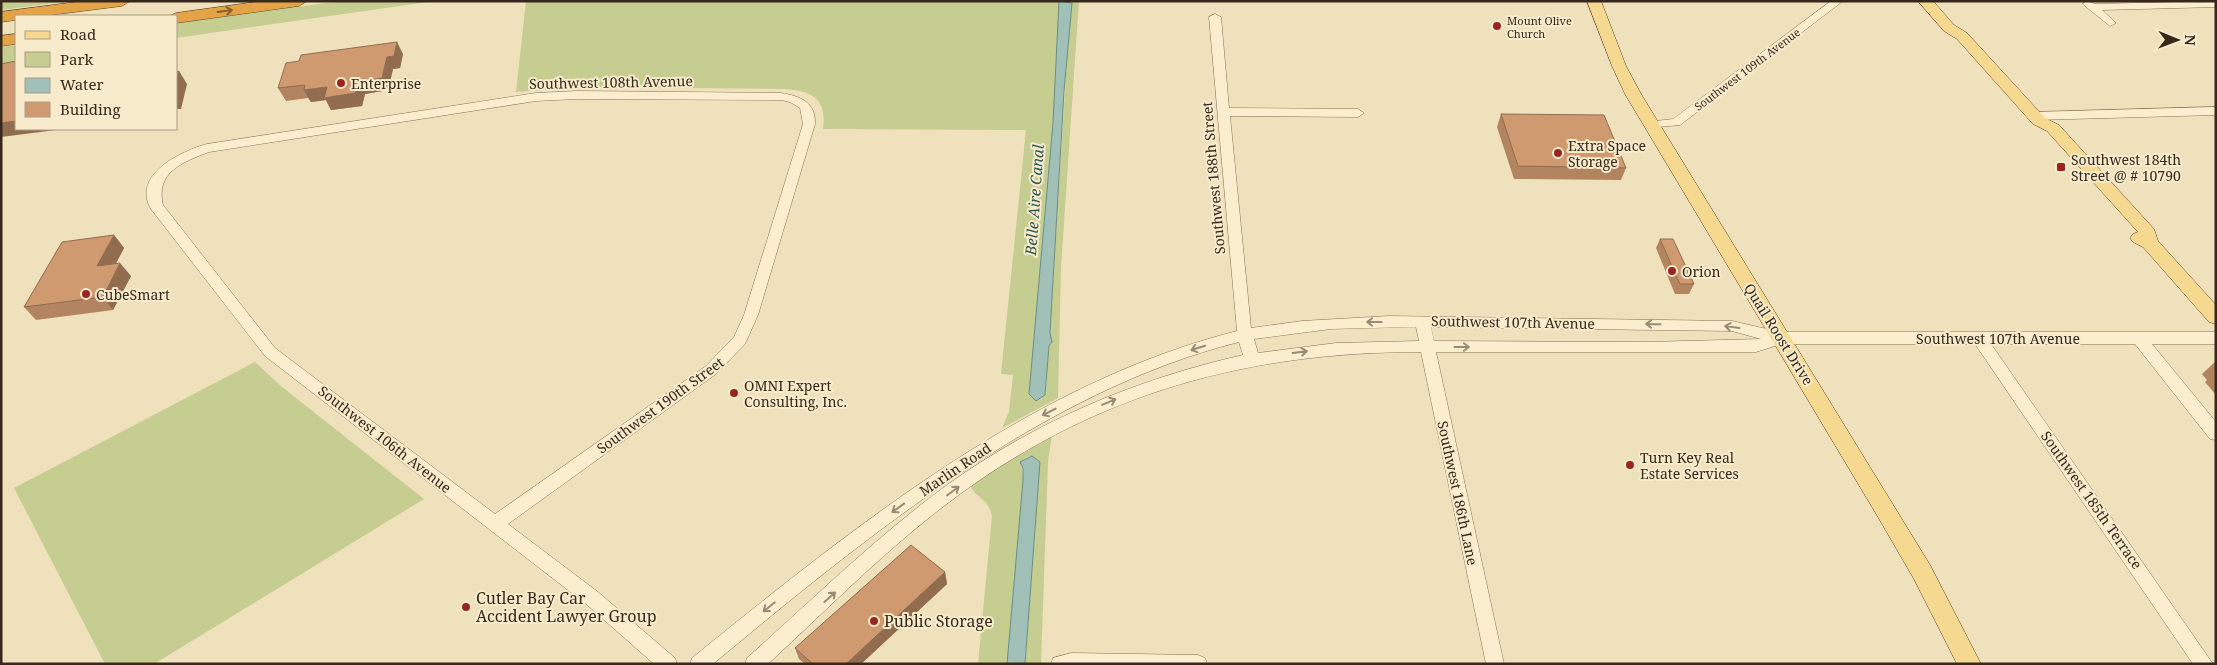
<svg xmlns="http://www.w3.org/2000/svg" width="2217" height="665" viewBox="0 0 2217 665" font-family="'Noto Serif',serif">
	<rect width="100%" height="100%" fill="#efe1bc"/>
	<!-- green -->
	<g fill="#c5cd90">
		<path d="M1 1H70L1 10Z"/>
		<path d="M341 1H435L176 38V23Z"/>
		<path d="M526 1H1059L1053 123 1029 394 1041 399 1046 393 1049 346 1052 343 1050 333 1070 8 1072 1H1079L1061 267 1058 398 1002 428 1009 412 1013 375 1001 374 1026 130 823 129C827 100 814 91 785 89L580 87 516 92Z"/>
		<path d="M16 45V63L1 65V47Z"/>
		<path d="M255 362 282 387 424 499 154 664H105L14 488Z"/>
		<path d="M1052 435 1048 462 1041 664H1025L1040 462 1030 456 1021 461 1023 480 1007 664H978L992 516C988 497 975 498 970 485L1007 461Z"/>
	</g>
	<!-- water -->
	<g fill="#a0c0b8" stroke="#688e85">
		<path d="M1059 1 1072 3 1064 91 1050 333 1052 342 1049 346 1045 395 1036 401 1029 394 1053 123Z"/>
		<path d="M1032 456 1040 462 1025 664H1007L1023 480V468L1020 462Z"/>
	</g>
	<g fill="none" stroke-linecap="round" stroke-linejoin="round">
		<!-- minor casing -->
		<g stroke="#877155" stroke-width="1">
			<g id="minor">
				<path d="M1831 1H1843L1680 125 1647 128 1645 125 1647 122 1673 119Z"/>
				<path d="M2087 1 2095 4 2216 1V7L2102 10 2116 23 2110 26 2085 6 2083 4Z"/>
				<path d="M1215 14 1221 17 1229 108 1358 109 1364 113 1358 117 1230 116 1251 328 1302 321 1389 316 1732 321 1780 332H2216V344H2152L2216 422V440L2210 439 2135 344H1991L2213 664H2193L1975 344H1781L1756 352H1436L1504 664H1486L1421 352C1249 352 1100 392 960 494 891 544 831 606 768 664H745L747 658C813 599 876 537 947 485 1036 421 1137 379 1243 355L1239 342C1043 391 866 537 713 664H690L692 658C854 527 1031 383 1237 331L1209 17ZM1416 327 1419 341 1336 343 1258 353 1254 339 1331 329ZM1431 327 1732 331 1761 339 1648 342 1434 341Z"/>
				<path d="M577 91 781 93C800 96 816 102 815 124L758 315 745 344 716 374 508 524 598 592 675 658 677 664H654L586 604 265 356 151 209C131 175 181 151 207 144L536 93ZM577 99 781 100 790 102 800 108 803 124 744 315 734 337 706 366 495 514 275 348 163 205C155 172 183 162 209 152L536 101Z"/>
				<path d="M2216 107V115L2035 120 2029 116 2035 112Z"/>
				<path d="M1071 653 1198 655 1205 658 1207 664H1051L1053 658Z"/>
			</g>
		</g>
		<!-- major casing -->
		<g stroke="#543f2a" stroke-width="1">
			<g id="major">
				<path d="M1587 1H1601L1626 66 1641 94 1930 565 1981 664H1957L1914 579 1878 517 1625 94 1612 66Z"/>
				<path d="M1918 1H1933L1954 25 1967 33 2045 118 2059 125 2154 229 2158 241 2216 305V324L2209 322 2143 247 2133 242 2130 238 2133 234 2138 232 2047 131 2033 124 1957 39 1944 31Z"/>
			</g>
		</g>
		<!-- highway casing -->
		<g stroke="#543f2a" stroke-width="1">
			<g id="highway">
				<path d="M84 1H130L122 6 43 16H16V20L1 22V12Z"/>
				<path d="M263 1H307L299 6 176 23V16H169L176 13Z"/>
				<path d="M16 34V44L1 46V36Z"/>
			</g>
		</g>
		<!-- minor -->
		<use href="#minor" fill="#faeecf" fill-rule="evenodd"/>
		<!-- major -->
		<use href="#major" fill="#f6d991" fill-rule="evenodd"/>
		<!-- highway -->
		<use href="#highway" fill="#e4a347" fill-rule="evenodd"/>
	</g>
	<!-- wall -->
	<g fill="#b28460">
		<path d="M403 54 400 68 393 69 388 90 365 94 362 106 331 110 326 100 311 102 308 98 286 101 278 88 299 61Z"/>
		<path d="M1501 114 1626 168 1621 180 1514 179 1497 127Z"/>
		<path d="M114 235 124 248 115 264 131 276 113 310 36 320 24 307Z"/>
		<path d="M1660 239 1694 284 1689 294H1675L1656 248Z"/>
		<path d="M2215 362H2216V395L2205 382 2207 380 2202 374Z"/>
		<path d="M945 572 947 584 861 664H805L799 659 795 648Z"/>
	</g>
	<!-- shaded-wall -->
	<g fill="#916c4e">
		<path d="M397 42 403 54 400 68 393 69 388 90 365 94 362 106 331 110 326 100 311 102 304 90 358 82 387 57Z"/>
		<path d="M179 71 187 84 181 109H176V81Z"/>
		<path d="M16 121V129H57L56 130 1 137V123Z"/>
		<path d="M114 235 124 248 108 279 97 266Z"/>
		<path d="M120 263 131 276 113 310 103 297Z"/>
		<path d="M945 572 947 584 861 664H846Z"/>
	</g>
	<!-- building -->
	<g fill="#cf9a70" stroke="#916c4e">
		<path d="M397 42 394 56 387 57 382 78 358 82 355 93 324 98 327 87 304 90 305 85 278 88 286 63 299 61 301 55Z"/>
		<path d="M16 61V121L1 123V64Z"/>
		<path d="M179 71 176 81V72Z"/>
		<path d="M1501 114 1604 115 1626 168 1518 166Z"/>
		<path d="M114 235 97 266 120 263 103 297 24 307 62 242Z"/>
		<path d="M1660 239H1673L1694 284H1680Z"/>
		<path d="M911 545 945 572 846 664H813L795 648Z"/>
	</g>
	<!-- one-way arrows -->
	<defs><path id="oneway-shaft" d="M-6 0H5M1.5-3L5.5 0L1.5 3" fill="none" stroke-width="1.6" stroke-linecap="round" stroke-linejoin="round" transform="scale(1.25)"/></defs>
	<use stroke="#845f2f" href="#oneway-shaft" transform="translate(225 11) rotate(-8)"/>
	<g stroke="#988b75">
		<use href="#oneway-shaft" transform="translate(1374 322) rotate(180)"/>
		<use href="#oneway-shaft" transform="translate(1653 324) rotate(-179)"/>
		<use href="#oneway-shaft" transform="translate(1732 327) rotate(-172)"/>
		<use href="#oneway-shaft" transform="translate(1462 347)"/>
		<use href="#oneway-shaft" transform="translate(1198 348) rotate(163)"/>
		<use href="#oneway-shaft" transform="translate(1300 352) rotate(-7)"/>
		<use href="#oneway-shaft" transform="translate(1109 402) rotate(-23)"/>
		<use href="#oneway-shaft" transform="translate(1049 412) rotate(153)"/>
		<use href="#oneway-shaft" transform="translate(953 491) rotate(-37)"/>
		<use href="#oneway-shaft" transform="translate(898 508) rotate(144)"/>
		<use href="#oneway-shaft" transform="translate(830 597) rotate(-42)"/>
		<use href="#oneway-shaft" transform="translate(769 607) rotate(141)"/>
	</g>
	<!-- markers -->
	<g fill="#992523" stroke="#f7ebcc" stroke-width="2">
		<circle cx="1497" cy="26" r="5"/>
		<circle cx="341" cy="83" r="5"/>
		<circle cx="1558" cy="153" r="5"/>
		<rect x="2056" y="162" width="10" height="10" rx="2.5"/>
		<circle cx="1672" cy="271" r="5"/>
		<circle cx="86" cy="294" r="5"/>
		<circle cx="734" cy="393" r="5"/>
		<circle cx="1630" cy="465" r="5"/>
		<circle cx="466" cy="607" r="5"/>
		<circle cx="874" cy="621" r="5"/>
	</g>
	<g text-anchor="middle" dominant-baseline="central" stroke-width="4" stroke-linejoin="round" paint-order="stroke">
		<!-- far-poi labels -->
		<g font-size="11" fill="#36281b" stroke="#f7ebcc" text-anchor="start">
			<text x="1507" y="20">Mount Olive<tspan x="1507" dy="13">Church</tspan></text>
		</g>
		<!-- far-street labels -->
		<g font-size="11" fill="#36281b" stroke="#f7ebcc">
			<text transform="translate(1747 69) rotate(-37)">Southwest 109th Avenue</text>
		</g>
		<!-- street labels -->
		<g font-size="14" fill="#36281b" stroke="#f7ebcc">
			<text transform="translate(611 82) rotate(-1)">Southwest 108th Avenue</text>
			<text transform="translate(1213 178) rotate(-95)">Southwest 188th Street</text>
			<text transform="translate(1513 322) rotate(1)">Southwest 107th Avenue</text>
			<text transform="translate(1779 334) rotate(58)">Quail Roost Drive</text>
			<text x="1998" y="338">Southwest 107th Avenue</text>
			<text transform="translate(660 405) rotate(-36)">Southwest 190th Street</text>
			<text transform="translate(385 439) rotate(38)">Southwest 106th Avenue</text>
			<text transform="translate(955 469) rotate(-34)">Marlin Road</text>
			<text transform="translate(1458 493) rotate(78)">Southwest 186th Lane</text>
			<text transform="translate(2092 500) rotate(55)">Southwest 185th Terrace</text>
		</g>
		<!-- poi labels -->
		<g font-size="14" fill="#36281b" stroke="#f7ebcc" text-anchor="start">
			<text x="351" y="83">Enterprise</text>
			<text x="1568" y="145">Extra Space<tspan x="1568" dy="16">Storage</tspan></text>
			<text x="2071" y="159">Southwest 184th<tspan x="2071" dy="16">Street @ # 10790</tspan></text>
			<text x="1682" y="271">Orion</text>
			<text x="96" y="294">CubeSmart</text>
			<text x="744" y="385">OMNI Expert<tspan x="744" dy="16">Consulting, Inc.</tspan></text>
			<text x="1640" y="457">Turn Key Real<tspan x="1640" dy="16">Estate Services</tspan></text>
		</g>
		<!-- water labels -->
		<g font-size="15" font-style="italic" fill="#295655" stroke="#f7ebcc">
			<text transform="translate(1034 200) rotate(-86)">Belle Aire Canal</text>
		</g>
		<!-- near-poi labels -->
		<g font-size="16" fill="#36281b" stroke="#f7ebcc" text-anchor="start">
			<text x="476" y="598">Cutler Bay Car<tspan x="476" dy="18">Accident Lawyer Group</tspan></text>
			<text x="884" y="621">Public Storage</text>
		</g>
	</g>
	<!-- border -->
	<rect width="2217" height="665" fill="none" stroke="#36281b" stroke-width="5"/>
	<!-- legend -->
	<rect x="15" y="15" width="162" height="115" fill="#f7ebcc" stroke="#aa9d85"/>
	<rect x="25" y="31" width="25" height="8" fill="#f6d991" stroke="#aa9d85"/>
	<text x="60" y="40" font-size="15" fill="#36281b">Road</text>
	<rect x="25" y="52" width="25" height="15" fill="#c5cd90" stroke="#aa9d85"/>
	<text x="60" y="65" font-size="15" fill="#36281b">Park</text>
	<rect x="25" y="78" width="25" height="15" fill="#a0c0b8" stroke="#aa9d85"/>
	<text x="60" y="90" font-size="15" fill="#36281b">Water</text>
	<rect x="25" y="102" width="25" height="15" fill="#cf9a70" stroke="#aa9d85"/>
	<text x="60" y="115" font-size="15" fill="#36281b">Building</text>
	<!-- north arrow -->
	<g transform="translate(2177 40) rotate(91)" stroke="#f7ebcc" stroke-width="4" paint-order="stroke">
	<path d="M0-4L9 19L0 12L-9 19Z" fill="#36281b"/>
	<text y="-8" font-size="14" font-weight="bold" text-anchor="middle" fill="#36281b">N</text>
	</g>
</svg>
